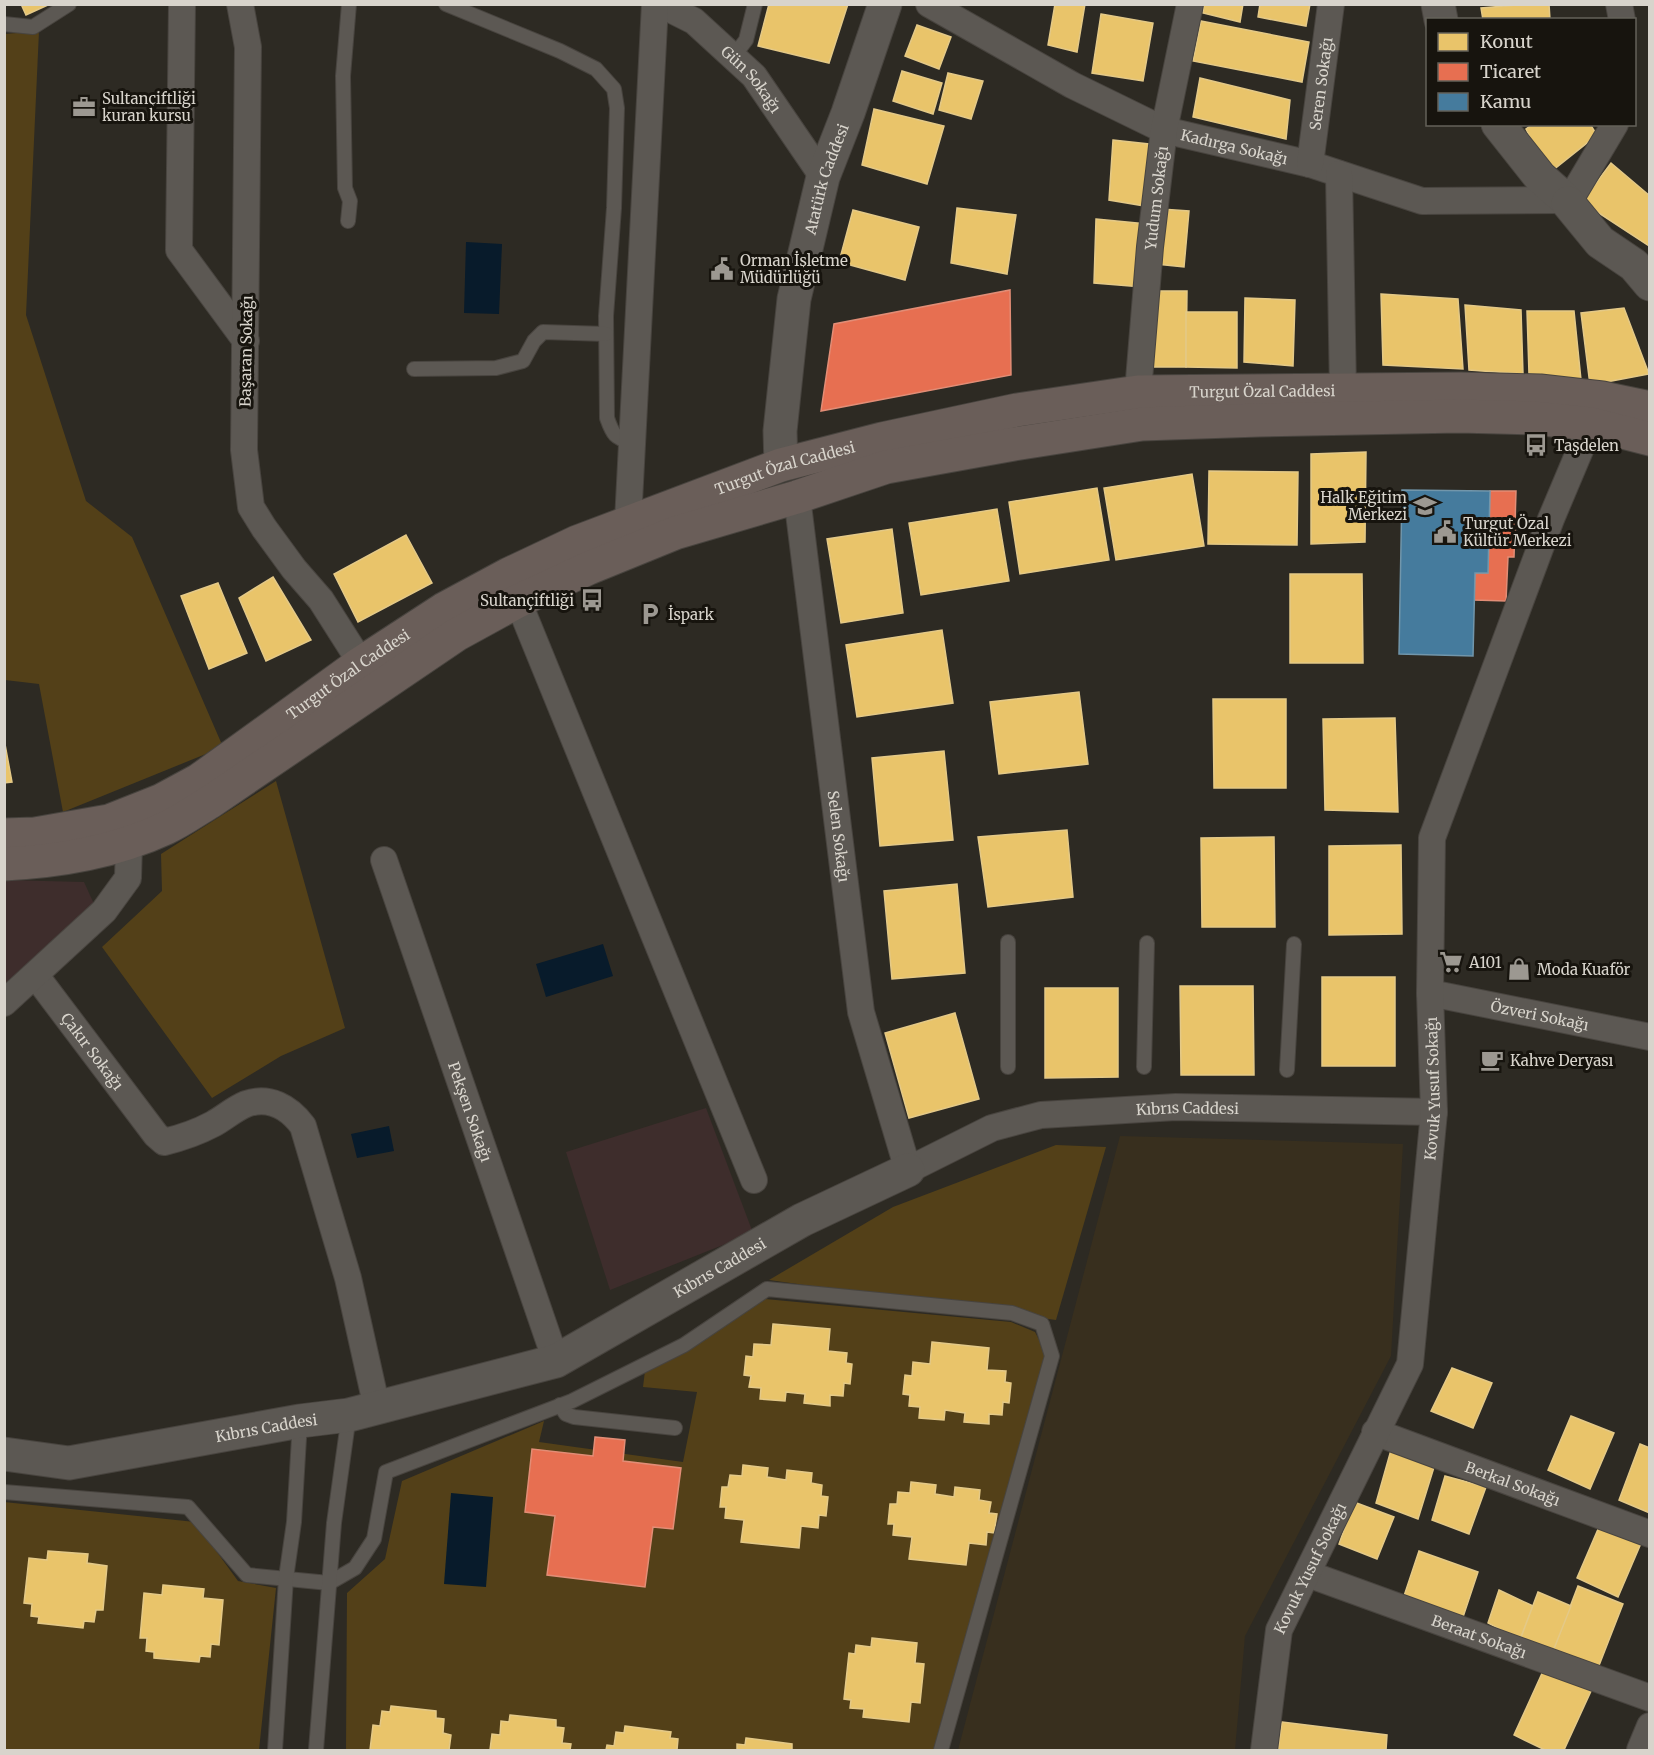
<svg xmlns="http://www.w3.org/2000/svg" width="1654" height="1755" viewBox="0 0 1654 1755" font-family="Merriweather,serif">
	<rect width="100%" height="100%" fill="#2d2a23"/>
	<!-- commercial -->
	<g fill="#3e2d2c">
		<path d="M5 880 84 882 100 917 5 1004Z"/>
		<path d="M706 1108 753 1233 610 1290 566 1152Z"/>
	</g>
	<!-- built -->
	<path fill="#382f1e" d="M1120 1136 1403 1144 1391 1356 1245 1636 1235 1750H958Z"/>
	<!-- green -->
	<g fill="#534018">
		<path d="M39 31 26 315 86 501 132 537 223 747 63 812 39 684 5 680V34Z"/>
		<path d="M276 781 345 1028 281 1056 212 1098 102 947 162 891 161 854Z"/>
		<path d="M1056 1145 1106 1147 1056 1320 769 1280 893 1207Z"/>
		<path d="M765 1299 1011 1322 1035 1332 1047 1355 936 1750H346L347 1593 385 1559 402 1481 544 1421 539 1442 683 1462 697 1392 643 1387 645 1371Z"/>
		<path d="M4 1502 195 1522 238 1581 276 1588 259 1750H5Z"/>
	</g>
	<!-- water -->
	<g fill="#081b2b">
		<path d="M466 242 502 244 499 314 464 313Z"/>
		<path d="M603 944 613 976 546 997 536 964Z"/>
		<path d="M389 1126 394 1151 357 1158 351 1134Z"/>
		<path d="M451 1493 493 1497 486 1587 444 1584Z"/>
	</g>
	<!-- homes -->
	<g fill="#e9c46a" stroke="#e4c987" stroke-width="1.5">
		<path d="M21 4H50L26 15Z"/>
		<path d="M769 4H848L829 63 758 46Z"/>
		<path d="M1055 4H1085L1077 52 1048 45Z"/>
		<path d="M1204 4H1243L1240 22 1203 13Z"/>
		<path d="M1260 4H1310L1306 26 1258 17Z"/>
		<path d="M1528 4H1549L1550 20H1483L1481 8Z"/>
		<path d="M1101 14 1153 23 1143 81 1092 73Z"/>
		<path d="M1201 21 1309 42 1302 82 1193 61Z"/>
		<path d="M917 25 951 37 939 69 905 56Z"/>
		<path d="M902 71 942 83 933 114 893 101Z"/>
		<path d="M948 73 983 81 971 119 939 110Z"/>
		<path d="M1200 78 1290 100 1286 139 1193 117Z"/>
		<path d="M874 109 944 126 927 184 862 165Z"/>
		<path d="M1533 124H1590L1597 135 1548 174 1526 129Z"/>
		<path d="M1113 140 1149 144 1145 206 1109 200Z"/>
		<path d="M1611 163 1650 196 1649 246 1582 202Z"/>
		<path d="M957 208 1016 215 1007 274 951 263Z"/>
		<path d="M1161 209 1189 211 1184 267 1156 264Z"/>
		<path d="M853 210 919 227 905 280 839 262Z"/>
		<path d="M1096 219 1147 224 1142 287 1094 283Z"/>
		<path d="M1150 291H1187L1186 367H1149Z"/>
		<path d="M1381 294 1458 299 1463 369 1383 365Z"/>
		<path d="M1245 298 1295 300 1293 366 1244 362Z"/>
		<path d="M1465 305 1521 310 1523 374 1469 370Z"/>
		<path d="M1624 308 1649 374 1590 385 1581 313Z"/>
		<path d="M1527 311H1574L1581 380 1529 374Z"/>
		<path d="M1186 312H1237V368L1186 367Z"/>
		<path d="M1366 452 1365 542 1311 544V454Z"/>
		<path d="M1209 471 1298 472 1297 545 1208 544Z"/>
		<path d="M1192 474 1204 546 1116 560 1104 488Z"/>
		<path d="M1097 488 1109 560 1020 574 1009 502Z"/>
		<path d="M997 509 1009 581 921 595 909 523Z"/>
		<path d="M892 529 903 613 841 623 827 539Z"/>
		<path d="M406 535 432 583 358 622 334 574Z"/>
		<path d="M1290 574H1362L1363 663H1290Z"/>
		<path d="M273 577 311 640 266 661 239 598Z"/>
		<path d="M218 583 247 653 209 669 181 596Z"/>
		<path d="M942 630 953 703 857 717 846 645Z"/>
		<path d="M1079 692 1088 764 999 774 990 702Z"/>
		<path d="M1213 699H1286V788H1214Z"/>
		<path d="M1395 718 1398 812 1325 810 1323 719Z"/>
		<path d="M4 739 12 782 4 783Z"/>
		<path d="M944 751 953 840 880 846 872 758Z"/>
		<path d="M1067 830 1073 897 988 907 978 837Z"/>
		<path d="M1274 837 1275 927H1202L1201 838Z"/>
		<path d="M1401 845 1402 934 1329 935V846Z"/>
		<path d="M957 884 965 973 892 979 884 891Z"/>
		<rect x="1322" y="977" width="73" height="89"/>
		<path d="M1180 986H1253L1254 1075H1181Z"/>
		<path d="M1045 988H1118V1077L1045 1078Z"/>
		<path d="M955 1013 979 1099 909 1118 885 1033Z"/>
		<path d="M773 1324 830 1329 828 1351 847 1353 846 1363 852 1364 850 1384 844 1383 843 1396 830 1395V1406L804 1403 805 1394 786 1392 785 1401 760 1399 761 1388 749 1387 751 1376 744 1375 746 1356 753 1357 754 1344 771 1345Z"/>
		<path d="M932 1342 989 1348 987 1370 1006 1371 1005 1382 1011 1383 1009 1403 1003 1402 1002 1415 989 1414V1424L964 1422 965 1413 945 1410 944 1420 919 1418 920 1407 909 1406 910 1395 903 1394 905 1375 912 1376 913 1362 930 1364Z"/>
		<path d="M1452 1368 1492 1383 1473 1428 1431 1411Z"/>
		<path d="M1571 1416 1614 1433 1590 1489 1548 1470Z"/>
		<path d="M1640 1444 1650 1448V1513L1619 1500Z"/>
		<path d="M1391 1450 1435 1464 1418 1519 1376 1503Z"/>
		<path d="M743 1465 768 1468 767 1477 786 1480 787 1470 812 1473 811 1483 822 1485 821 1496 828 1497 826 1516 819 1515 818 1528 801 1526 799 1548 741 1542 744 1520 725 1518 726 1507H720L722 1487H728L730 1475 742 1476Z"/>
		<path d="M1445 1476 1486 1487 1469 1534 1432 1520Z"/>
		<path d="M911 1482 936 1485 935 1494 954 1497 955 1487 980 1490 979 1500 991 1502 989 1513 997 1514 994 1533 987 1532 986 1545 969 1543 966 1565 909 1559 912 1537 893 1535 894 1524H888L890 1504H897L898 1492 910 1493Z"/>
		<path d="M1354 1502 1394 1517 1377 1559 1339 1544Z"/>
		<path d="M1599 1527 1642 1541 1618 1597 1577 1578Z"/>
		<path d="M48 1551 88 1554 87 1563 107 1566 103 1610H96L94 1622 84 1621 83 1628 38 1623 39 1617 31 1616 32 1604 24 1603 29 1558 47 1560Z"/>
		<path d="M1419 1551 1478 1572 1463 1617 1404 1596Z"/>
		<path d="M163 1585 204 1589 203 1598 223 1600 219 1645 211 1644 210 1657 200 1656 199 1662 154 1658V1652L146 1651 147 1638H140L144 1593 162 1595Z"/>
		<path d="M1578 1586 1623 1604 1598 1668 1553 1651Z"/>
		<path d="M1499 1590 1533 1606 1520 1640 1488 1623Z"/>
		<path d="M1538 1592 1571 1606 1553 1651 1520 1640Z"/>
		<path d="M872 1638 917 1643 915 1663 924 1664 920 1703 911 1702 909 1722 863 1717 864 1709 850 1708 851 1700 844 1699 849 1653 855 1654 856 1645 871 1647Z"/>
		<path d="M1544 1669 1591 1691 1564 1750H1545L1514 1735Z"/>
		<path d="M391 1706 436 1711V1718L444 1719 443 1733 451 1735 449 1750H370L373 1725 380 1726 382 1711 390 1712Z"/>
		<path d="M510 1715 556 1720V1727L564 1728 562 1743 571 1744 570 1750H490L492 1734 500 1735 501 1721 509 1722Z"/>
		<path d="M1282 1722 1387 1735 1386 1750H1278Z"/>
		<path d="M625 1726 671 1732 670 1738 678 1739 677 1750H606L607 1745 614 1746 616 1732 624 1733Z"/>
		<path d="M746 1738 792 1744V1750H794H737V1744L745 1745Z"/>
	</g>
	<!-- shops -->
	<g fill="#e76f51" stroke="#e28d76" stroke-width="1.5">
		<path d="M1010 290 1011 375 821 411 834 324Z"/>
		<path d="M1490 491H1516L1514 557H1508L1506 601 1474 600 1475 573H1488Z"/>
		<path d="M595 1437 625 1440 623 1461 681 1468 673 1529 653 1527 645 1587 547 1575 555 1516 525 1512 532 1449 593 1456Z"/>
	</g>
	<!-- public -->
	<path fill="#457b9d" stroke="#7196ab" stroke-width="1.5" d="M1402 490 1490 491 1488 573H1475L1473 656 1399 654Z"/>
	<g fill="none" stroke-linecap="round" stroke-linejoin="round">
		<!-- lane casing -->
		<g stroke="#48443f" stroke-width="16">
			<g id="lane">
				<path d="M446 4 560 51 596 69 614 89 617 108 614 208 606 316 607 418C613 435 615 438 632 443"/>
				<path d="M4 24 33 27 69 4"/>
				<path d="M733 57 746 40 755 4"/>
				<path d="M348 221 350 201 345 188 343 76 349 4"/>
				<path d="M414 369 496 368 523 361 534 341 543 332 606 334"/>
				<path d="M1008 1067V942"/>
				<path d="M1144 1067 1147 943"/>
				<path d="M1287 1070 1294 944"/>
				<path d="M560 1405 566 1414 574 1417 675 1428"/>
				<path d="M4 1492 188 1507 247 1575 329 1583 355 1568 374 1539 386 1472 572 1401 684 1345 767 1289 1012 1313 1042 1324 1052 1356 941 1750"/>
				<path d="M275 1750 286 1578 294 1522 300 1421"/>
				<path d="M316 1750 334 1523 349 1415"/>
			</g>
		</g>
		<!-- street casing -->
		<g stroke="#48443f" stroke-width="28">
			<g id="street">
				<path d="M182 4 179 250 246 341"/>
				<path d="M240 4 248 47 244 450 251 507 264 528 294 569 321 600 361 663"/>
				<path id="s1" d="M660 4 694 21 754 76 823 177"/>
				<path id="s2" d="M929 4 1072 85 1164 130 1310 164 1422 201 1566 200"/>
				<path d="M1619 4 1622 20"/>
				<path id="s3" d="M1310 164 1331 4"/>
				<path d="M1339 174 1343 390"/>
				<path d="M1568 203 1615 124"/>
				<path id="s4" d="M1138 392 1150 247 1164 130 1190 4"/>
				<path id="s5" d="M797 497 861 1012 908 1170 992 1128 1041 1115 1176 1107 1434 1112"/>
				<path d="M628 521 655 4"/>
				<path d="M518 601 754 1180"/>
				<path id="s6" d="M384 860 556 1361"/>
				<path id="s7" d="M36 976 156 1135 164 1142C181 1138 198 1132 213 1124 224 1118 234 1109 246 1104 269 1096 289 1107 303 1126L348 1278 377 1408"/>
				<path id="s8" d="M1430 993 1650 1037"/>
				<path d="M4 1003 104 911 128 878 129 843"/>
				<path id="s9" d="M1375 1432 1650 1534"/>
				<path id="s10" d="M1308 1574 1650 1698"/>
				<path id="s11" d="M1264 1750 1279 1630 1410 1364 1434 1112 1430 993 1432 838 1551 519 1591 424"/>
				<path d="M1640 1750 1650 1726"/>
			</g>
		</g>
		<!-- secondary casing -->
		<g stroke="#48443f" stroke-width="35">
			<g id="secondary">
				<path d="M1438 4 1441 20"/>
				<path d="M1498 124 1540 177 1566 200"/>
				<path d="M1568 203 1600 242 1634 265 1650 284"/>
				<path id="s12" d="M781 465 780 431 794 299 823 177 848 113 885 4"/>
				<path id="s13" d="M4 1454 69 1463 300 1421 349 1415 556 1361 802 1220 908 1170"/>
			</g>
		</g>
		<!-- primary casing -->
		<g stroke="#48443f" stroke-width="35">
			<g id="primary">
				<path id="s14" d="M4 835 35 834 109 821 162 800 199 780 361 663 444 609 509 574 577 542 781 465 882 439 1017 410 1138 392 1461 389 1540 391 1602 398 1650 408"/>
				<path d="M4 864C61 861 114 852 166 828 181 821 195 811 210 802L456 635 518 601 589 568 675 533 797 497 886 467 1014 444 1142 424 1259 420 1459 416 1533 418 1591 424 1650 439"/>
			</g>
		</g>
		<!-- lane -->
		<use href="#lane" stroke="#5c5853" stroke-width="14"/>
		<!-- street -->
		<use href="#street" stroke="#5c5853" stroke-width="26"/>
		<!-- secondary -->
		<use href="#secondary" stroke="#5c5853" stroke-width="33"/>
		<!-- primary -->
		<use href="#primary" stroke="#6a5e59" stroke-width="33"/>
	</g>
	<!-- icons -->
	<defs>
		<g id="office-bare" transform="scale(1.8)"><path d="M-6-3h4V-5.5h4V-3h4V5H-6ZM-1-4.5V-3h2v-1.5ZM-6 0V1H6V0Z" fill="#9c9891" stroke="#17140e" stroke-width="2.5" paint-order="stroke"/></g>
		<g id="civic-bare" transform="scale(1.8)"><path d="M-.6-6.5H3V-4.5H.6V-3L4-1V1h2V6H-6V1h2V-1L-.6-3ZM-1.2 2.5V6h2.4V2.5Z" fill="#9c9891" stroke="#17140e" stroke-width="2.5" paint-order="stroke"/></g>
		<g id="bus-bare" transform="scale(1.8)"><path d="M-5-6H5V4H4V6H2V4H-2V6H-4V4H-5ZM-3.5-4V0h7V-4ZM-3.5 1.2v1.5H-2V1.2ZM2 1.2v1.5H3.5V1.2Z" fill="#9c9891" stroke="#17140e" stroke-width="2.5" paint-order="stroke"/></g>
		<g id="school-bare" transform="scale(1.8)"><path d="M0-5L7-2L0 1L-7-2ZM-4 1L0 2.5L4 1V4Q0 6-4 4Z" fill="#9c9891" stroke="#17140e" stroke-width="2.5" paint-order="stroke"/></g>
		<g id="parking-bare" transform="scale(1.8)"><path d="M-3.5-5.5H1a3.5 3.5 0 0 1 0 7H-1V5.5H-3.5ZM-1-3.4V-.6H.8a1.4 1.4 0 0 0 0-2.8Z" fill="#9c9891" stroke="#17140e" stroke-width="2.5" paint-order="stroke"/></g>
		<g id="supermarket-bare" transform="scale(1.8)"><path d="M-6-5.5h2.5l.6 2H6L4.5 2H-2.5L-4.4-4H-6ZM-1.5 3.2a1.3 1.3 0 1 0 .1 0ZM3 3.2a1.3 1.3 0 1 0 .1 0Z" fill="#9c9891" stroke="#17140e" stroke-width="2.5" paint-order="stroke"/></g>
		<g id="shop-bare" transform="scale(1.8)"><path d="M-5-2.5h2.3a2.7 3.5 0 0 1 5.4 0H5L5.5 6h-11ZM-1.5-2.5h3a1.5 2.3 0 0 0-3 0Z" fill="#9c9891" stroke="#17140e" stroke-width="2.5" paint-order="stroke"/></g>
		<g id="cafe-bare" transform="scale(1.8)"><path d="M-5.5-4.5H6V0H3Q3 3.5 0 3.5H-2.5Q-5.5 3.5-5.5 0ZM3-3.2v2h1.7v-2ZM-6 4.5H4V6H-6Z" fill="#9c9891" stroke="#17140e" stroke-width="2.5" paint-order="stroke"/></g>
	</defs>
	<g fill-rule="evenodd">
		<use href="#office-bare" x="84" y="107"/>
		<use href="#civic-bare" x="722" y="269"/>
		<use href="#bus-bare" x="1536" y="445"/>
		<use href="#school-bare" x="1425" y="506"/>
		<use href="#civic-bare" x="1445" y="532"/>
		<use href="#bus-bare" x="592" y="600"/>
		<use href="#parking-bare" x="650" y="614"/>
		<use href="#supermarket-bare" x="1451" y="962"/>
		<use href="#shop-bare" x="1519" y="969"/>
		<use href="#cafe-bare" x="1492" y="1060"/>
	</g>
	<g text-anchor="middle" dominant-baseline="central" stroke-width="6" stroke-linejoin="round" paint-order="stroke">
		<!-- street labels -->
		<g font-size="15" fill="#d8d4cc" stroke="#17140e">
			<text stroke="none"><textPath href="#s1" startOffset="120">Gün Sokağı</textPath></text>
			<text stroke="none"><textPath href="#s3" startOffset="81">Seren Sokağı</textPath></text>
			<text stroke="none"><textPath href="#s2" startOffset="339">Kadırga Sokağı</textPath></text>
			<text stroke="none"><textPath href="#s12" startOffset="291">Atatürk Caddesi</textPath></text>
			<text stroke="none"><textPath href="#s4" startOffset="195">Yudum Sokağı</textPath></text>
			<text transform="translate(246 351) rotate(-89)">Başaran Sokağı</text>
			<text stroke="none"><textPath href="#s14" startOffset="1360">Turgut Özal Caddesi</textPath></text>
			<text stroke="none"><textPath href="#s14" startOffset="874">Turgut Özal Caddesi</textPath></text>
			<text stroke="none"><textPath href="#s14" startOffset="388">Turgut Özal Caddesi</textPath></text>
			<text stroke="none"><textPath href="#s5" startOffset="342">Selen Sokağı</textPath></text>
			<text stroke="none"><textPath href="#s8" startOffset="112">Özveri Sokağı</textPath></text>
			<text stroke="none"><textPath href="#s7" startOffset="94">Çakır Sokağı</textPath></text>
			<text stroke="none"><textPath href="#s11" startOffset="694">Kovuk Yusuf Sokağı</textPath></text>
			<text stroke="none"><textPath href="#s5" startOffset="975">Kıbrıs Caddesi</textPath></text>
			<text stroke="none"><textPath href="#s6" startOffset="266">Pekşen Sokağı</textPath></text>
			<text stroke="none"><textPath href="#s13" startOffset="752">Kıbrıs Caddesi</textPath></text>
			<text stroke="none"><textPath href="#s13" startOffset="266">Kıbrıs Caddesi</textPath></text>
			<text stroke="none"><textPath href="#s9" startOffset="147">Berkal Sokağı</textPath></text>
			<text stroke="none"><textPath href="#s11" startOffset="190">Kovuk Yusuf Sokağı</textPath></text>
			<text stroke="none"><textPath href="#s10" startOffset="182">Beraat Sokağı</textPath></text>
		</g>
		<!-- poi labels -->
		<g font-size="15" fill="#d8d4cc" stroke="#17140e" text-anchor="start">
			<text x="102" y="98">Sultançiftliği<tspan x="102" dy="17">kuran kursu</tspan></text>
			<text x="740" y="260">Orman İşletme<tspan x="740" dy="17">Müdürlüğü</tspan></text>
			<text x="1554" y="445">Taşdelen</text>
			<text x="1407" y="497" text-anchor="end">Halk Eğitim<tspan x="1407" dy="17">Merkezi</tspan></text>
			<text x="1463" y="523">Turgut Özal<tspan x="1463" dy="17">Kültür Merkezi</tspan></text>
			<text x="574" y="600" text-anchor="end">Sultançiftliği</text>
			<text x="668" y="614">İspark</text>
			<text x="1469" y="962">A101</text>
			<text x="1537" y="969">Moda Kuaför</text>
			<text x="1510" y="1060">Kahve Deryası</text>
		</g>
	</g>
	<!-- border -->
	<rect width="1654" height="1755" fill="none" stroke="#d8d4cc" stroke-width="12"/>
	<!-- legend -->
	<rect x="1426" y="18" width="210" height="108" fill="#17140e" stroke="#64615a" stroke-width="1.5"/>
	<rect x="1438" y="33" width="30" height="18" fill="#e9c46a" stroke="#64615a" stroke-width="1.5"/>
	<text x="1480" y="48" font-size="18" fill="#d8d4cc">Konut</text>
	<rect x="1438" y="63" width="30" height="18" fill="#e76f51" stroke="#64615a" stroke-width="1.5"/>
	<text x="1480" y="78" font-size="18" fill="#d8d4cc">Ticaret</text>
	<rect x="1438" y="93" width="30" height="18" fill="#457b9d" stroke="#64615a" stroke-width="1.5"/>
	<text x="1480" y="108" font-size="18" fill="#d8d4cc">Kamu</text>
</svg>
